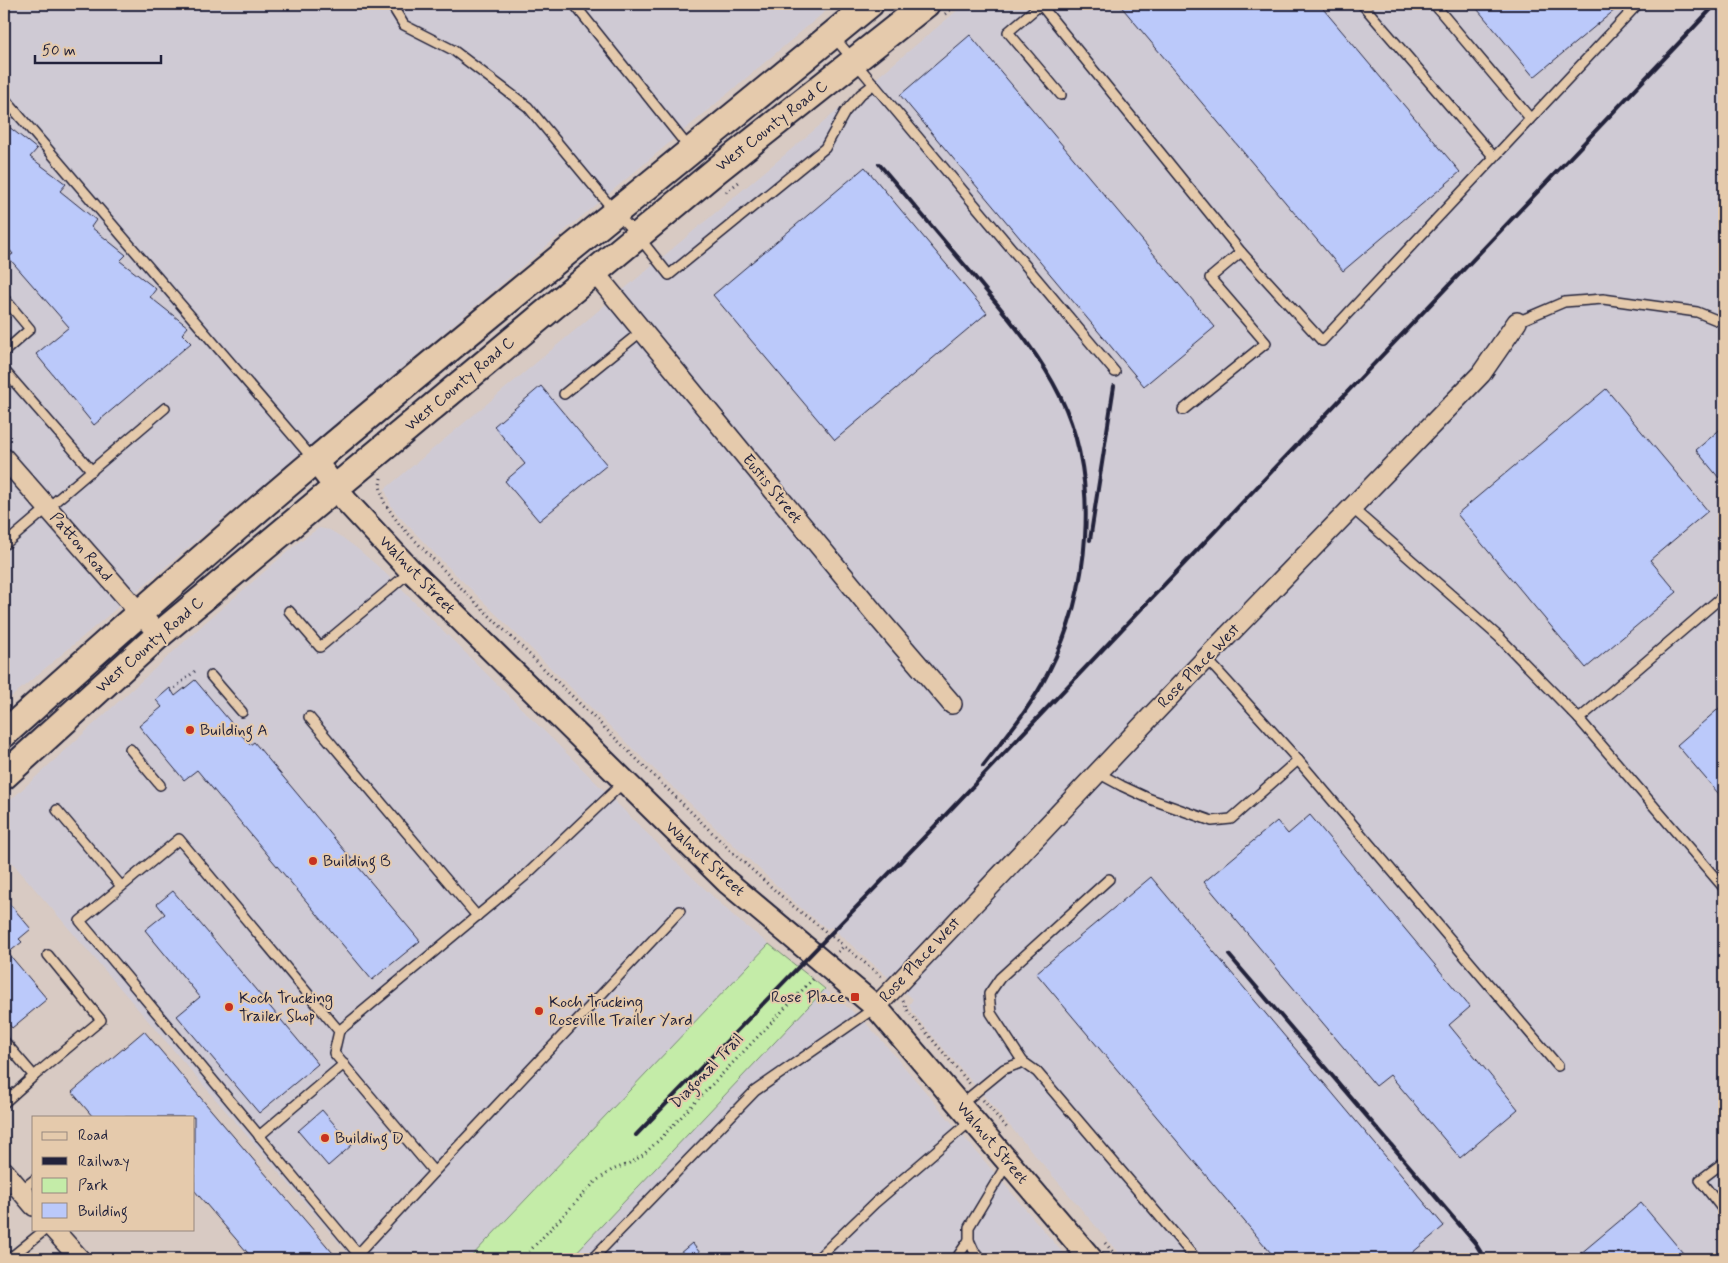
<svg xmlns="http://www.w3.org/2000/svg" width="1728" height="1263" viewBox="0 0 1728 1263" font-family="Mynerve,sans-serif">
	<rect width="100%" height="100%" fill="#d8cac3"/>
	<filter id="ink" filterUnits="userSpaceOnUse"><feTurbulence type="fractalNoise" baseFrequency=".02" numOctaves="2"/><feDisplacementMap in="SourceGraphic" scale="10" xChannelSelector="R" yChannelSelector="G"/><feConvolveMatrix kernelMatrix="1 2 1 2 8 2 1 2 1" color-interpolation-filters="sRGB"/></filter>
	<g filter="url(#ink)">
		<!-- built -->
		<g fill="#cfcad4">
			<path d="M4 4H834L4 703Z"/>
			<path d="M965 4H1724V1259H1124L913 1013 909 1005 913 999 831 927 827 929 801 908 741 852 633 749 437 556 399 516 391 506 385 489Z"/>
			<path d="M319 528 330 530 343 538 359 550 381 569 673 859 737 919 769 944 469 1259H353L4 853V806L207 621 300 541Z"/>
			<path d="M825 989 863 1020 883 1042 1068 1259H570Z"/>
		</g>
		<!-- green -->
		<path fill="#c4eca8" stroke="#738772" d="M769 944 825 989 570 1259H469Z"/>
		<!-- building -->
		<g fill="#bbc9fa" stroke="#22223b">
			<path d="M1119 4H1319L1460 172 1343 271Z"/>
			<path d="M1473 4H1622L1534 77Z"/>
			<path d="M970 35 1215 327 1144 386 900 95Z"/>
			<path d="M4 123 37 149 30 157 66 184 60 191 96 220 91 227 126 255 120 261 156 289 150 297 188 327 182 334 191 343 94 425 36 354 69 327 8 257 13 254 4 243Z"/>
			<path d="M865 167 987 313 835 440 713 295Z"/>
			<path d="M541 386 607 465 539 521 505 481 525 464 494 426Z"/>
			<path d="M1606 389 1708 511 1650 560 1677 592 1586 668 1457 514Z"/>
			<path d="M1724 426V484L1696 450Z"/>
			<path d="M195 680 250 745 254 742 420 941 372 980 197 770 184 780 139 726 162 707 156 700 170 688 175 696Z"/>
			<path d="M1724 704V800L1677 745Z"/>
			<path d="M1310 815 1470 1007 1449 1025 1518 1109 1460 1158 1390 1075 1376 1086 1204 882 1277 821 1288 834Z"/>
			<path d="M1151 877 1444 1226 1405 1259H1276L1036 973Z"/>
			<path d="M173 891 318 1064 259 1113 177 1016 200 997 145 930 165 914 157 904Z"/>
			<path d="M4 897 31 929 19 939 22 942 8 953 47 999 12 1028 4 1019Z"/>
			<path d="M144 1031 228 1130 338 1259H253L194 1190V1117H93L72 1092Z"/>
			<path d="M322 1110 352 1145 328 1166 298 1131Z"/>
			<path d="M1641 1203 1688 1259H1574Z"/>
			<path d="M692 1243 705 1259H673Z"/>
		</g>
		<g fill="none" stroke-linecap="round" stroke-linejoin="round">
			<!-- service casing -->
			<g stroke="#22223b" stroke-width="12">
				<g id="service">
					<path d="M391 4 404 25 453 50 528 107 615 212 638 236 669 275 825 148 845 112 861 94 874 84"/>
					<path d="M574 4 689 148"/>
					<path d="M1040 4 1241 252 1322 341 1638 4"/>
					<path d="M1041 4 1008 32 1061 95"/>
					<path d="M1362 4 1494 157"/>
					<path d="M1434 4 1530 118"/>
					<path d="M834 37 1115 372"/>
					<path d="M4 98 313 459"/>
					<path d="M4 298 30 329 4 352"/>
					<path d="M1517 322 1564 302 1603 299 1697 312 1724 323"/>
					<path d="M4 370 92 471"/>
					<path d="M564 394 643 330"/>
					<path d="M1183 410 1266 343 1210 278 1241 252"/>
					<path d="M1352 508 1499 637 1579 719 1724 888"/>
					<path d="M4 545 165 408"/>
					<path d="M289 611 320 647 411 571"/>
					<path d="M211 676 242 712"/>
					<path d="M309 717 477 916"/>
					<path d="M1579 719 1724 595"/>
					<path d="M130 749 160 785"/>
					<path d="M1298 760 1558 1066"/>
					<path d="M1098 773 1122 786 1150 799 1212 821 1231 819 1298 760 1206 658"/>
					<path d="M57 810 121 886"/>
					<path d="M339 1031 179 839 80 921 358 1254 434 1172 334 1053 339 1031 525 876 624 782"/>
					<path d="M4 1041 34 1076 4 1103"/>
					<path d="M1023 1062 991 1013 989 994 1000 978 1109 879"/>
					<path d="M34 1076 101 1020 48 955"/>
					<path d="M960 1105 1004 1069 1023 1062 1037 1072 1196 1259"/>
					<path d="M259 1136 344 1064"/>
					<path d="M1724 1162 1700 1180 1724 1211"/>
					<path d="M434 1172 680 911"/>
					<path d="M20 1191 34 1180"/>
					<path d="M9 1259 46 1229"/>
					<path d="M592 1259 755 1091 876 1007"/>
					<path d="M817 1259 875 1203 972 1120"/>
					<path d="M956 1259 969 1240"/>
					<path d="M981 1259 974 1251 969 1240V1227L1008 1162"/>
				</g>
			</g>
			<!-- minor casing -->
			<g stroke="#22223b" stroke-width="22">
				<g id="minor">
					<path d="M594 272 880 620 952 704"/>
					<path d="M4 458 159 635"/>
					<path d="M876 1007 1209 655 1481 374 1517 322"/>
					<path d="M4 1171 34 1206"/>
					<path d="M53 1229 80 1259"/>
				</g>
			</g>
			<!-- tertiary casing -->
			<g stroke="#22223b" stroke-width="26">
				<path id="tertiary" d="M315 461 346 501 411 571 727 882 876 1007 1091 1259"/>
			</g>
			<!-- secondary casing -->
			<g stroke="#22223b" stroke-width="30">
				<g id="secondary">
					<path d="M4 734C107 642 210 549 316 460 499 305 686 156 870 4"/>
					<path d="M4 776 159 635 718 169 926 4"/>
				</g>
			</g>
			<!-- path -->
			<g stroke="#22223b" stroke-width="3" stroke-dasharray="1 4" stroke-linecap="butt">
				<path d="M945 14 959 4"/>
				<path d="M726 192 739 182"/>
				<path d="M381 478 380 486 384 502 399 524 460 587 732 852 788 902 844 946"/>
				<path d="M171 691 195 671"/>
				<path d="M838 952 844 946 881 976"/>
				<path d="M903 1001 908 1011 970 1084"/>
				<path d="M983 1100 1007 1128"/>
				<path d="M1105 1243 1119 1259"/>
				<path d="M522 1259 596 1181 612 1170 628 1164 643 1155 659 1140 813 979"/>
			</g>
			<!-- service -->
			<use href="#service" stroke="#e5caac" stroke-width="9"/>
			<!-- minor -->
			<use href="#minor" stroke="#e5caac" stroke-width="19"/>
			<!-- tertiary -->
			<use href="#tertiary" stroke="#e5caac" stroke-width="22"/>
			<!-- secondary -->
			<use href="#secondary" stroke="#e5caac" stroke-width="26"/>
			<!-- rail -->
			<g stroke="#22223b" stroke-width="4">
				<path d="M879 164C911 201 942 239 974 276 1005 314 1038 351 1060 396 1101 480 1090 592 1048 673 1031 707 1006 736 983 766"/>
				<path d="M1090 540 1114 386"/>
				<path d="M1229 955 1475 1243 1485 1259"/>
				<path d="M636 1135 934 827 1716 4"/>
			</g>
		</g>
	</g>
	<!-- markers -->
	<g fill="#c8321e" stroke="#e5caac" stroke-width="2">
		<circle cx="190" cy="730" r="5"/>
		<circle cx="313" cy="861" r="5"/>
		<rect x="850" y="992" width="10" height="10" rx="2.5"/>
		<circle cx="229" cy="1007" r="5"/>
		<circle cx="539" cy="1011" r="5"/>
		<circle cx="325" cy="1138" r="5"/>
	</g>
	<g text-anchor="middle" dominant-baseline="central" stroke-width="4" stroke-linejoin="round" paint-order="stroke">
		<!-- street labels -->
		<g font-size="16" fill="#22223b" stroke="#e5caac">
			<text transform="translate(772 126) rotate(-38)">West County Road C</text>
			<text transform="translate(460 384) rotate(-40)">West County Road C</text>
			<text transform="translate(772 489) rotate(51)">Eustis Street</text>
			<text transform="translate(81 547) rotate(49)">Patton Road</text>
			<text transform="translate(417 575) rotate(46)">Walnut Street</text>
			<text transform="translate(150 645) rotate(-41)">West County Road C</text>
			<text transform="translate(1199 666) rotate(-46)">Rose Place West</text>
			<text transform="translate(705 859) rotate(43)">Walnut Street</text>
			<text transform="translate(920 960) rotate(-47)">Rose Place West</text>
			<text transform="translate(707 1071) rotate(-46)">Diagonal Trail</text>
			<text transform="translate(992 1143) rotate(50)">Walnut Street</text>
		</g>
		<!-- poi labels -->
		<g font-size="16" fill="#22223b" stroke="#e5caac" text-anchor="start">
			<text x="200" y="730">Building A</text>
			<text x="323" y="861">Building B</text>
			<text x="845" y="997" text-anchor="end">Rose Place</text>
			<text x="239" y="998">Koch Trucking<tspan x="239" dy="18">Trailer Shop</tspan></text>
			<text x="549" y="1002">Koch Trucking<tspan x="549" dy="18">Roseville Trailer Yard</tspan></text>
			<text x="335" y="1138">Building D</text>
		</g>
	</g>
	<!-- margin -->
	<rect width="1728" height="1263" fill="none" stroke="#e5caac" stroke-width="20"/>
	<rect x="10" y="10" width="1708" height="1243" fill="none" stroke="#22223b" stroke-width="2" filter="url(#ink)"/>
	<!-- legend -->
	<rect x="32" y="1116" width="162" height="115" fill="#e5caac" stroke="#97877f"/>
	<rect x="42" y="1132" width="25" height="8" fill="#e5caac" stroke="#97877f"/>
	<text x="78" y="1140" font-size="15" fill="#22223b">Road</text>
	<rect x="42" y="1157" width="25" height="8" fill="#22223b" stroke="#97877f"/>
	<text x="78" y="1166" font-size="15" fill="#22223b">Railway</text>
	<rect x="42" y="1178" width="25" height="15" fill="#c4eca8" stroke="#97877f"/>
	<text x="78" y="1190" font-size="15" fill="#22223b">Park</text>
	<rect x="42" y="1203" width="25" height="15" fill="#bbc9fa" stroke="#97877f"/>
	<text x="78" y="1216" font-size="15" fill="#22223b">Building</text>
	<!-- scale -->
	<path d="M35 55v8h126v-8" fill="none" stroke="#22223b" stroke-width="2.5"/>
	<text x="42" y="55" font-size="15" fill="#22223b" stroke="#e5caac" stroke-width="4" paint-order="stroke">50 m</text>
</svg>
